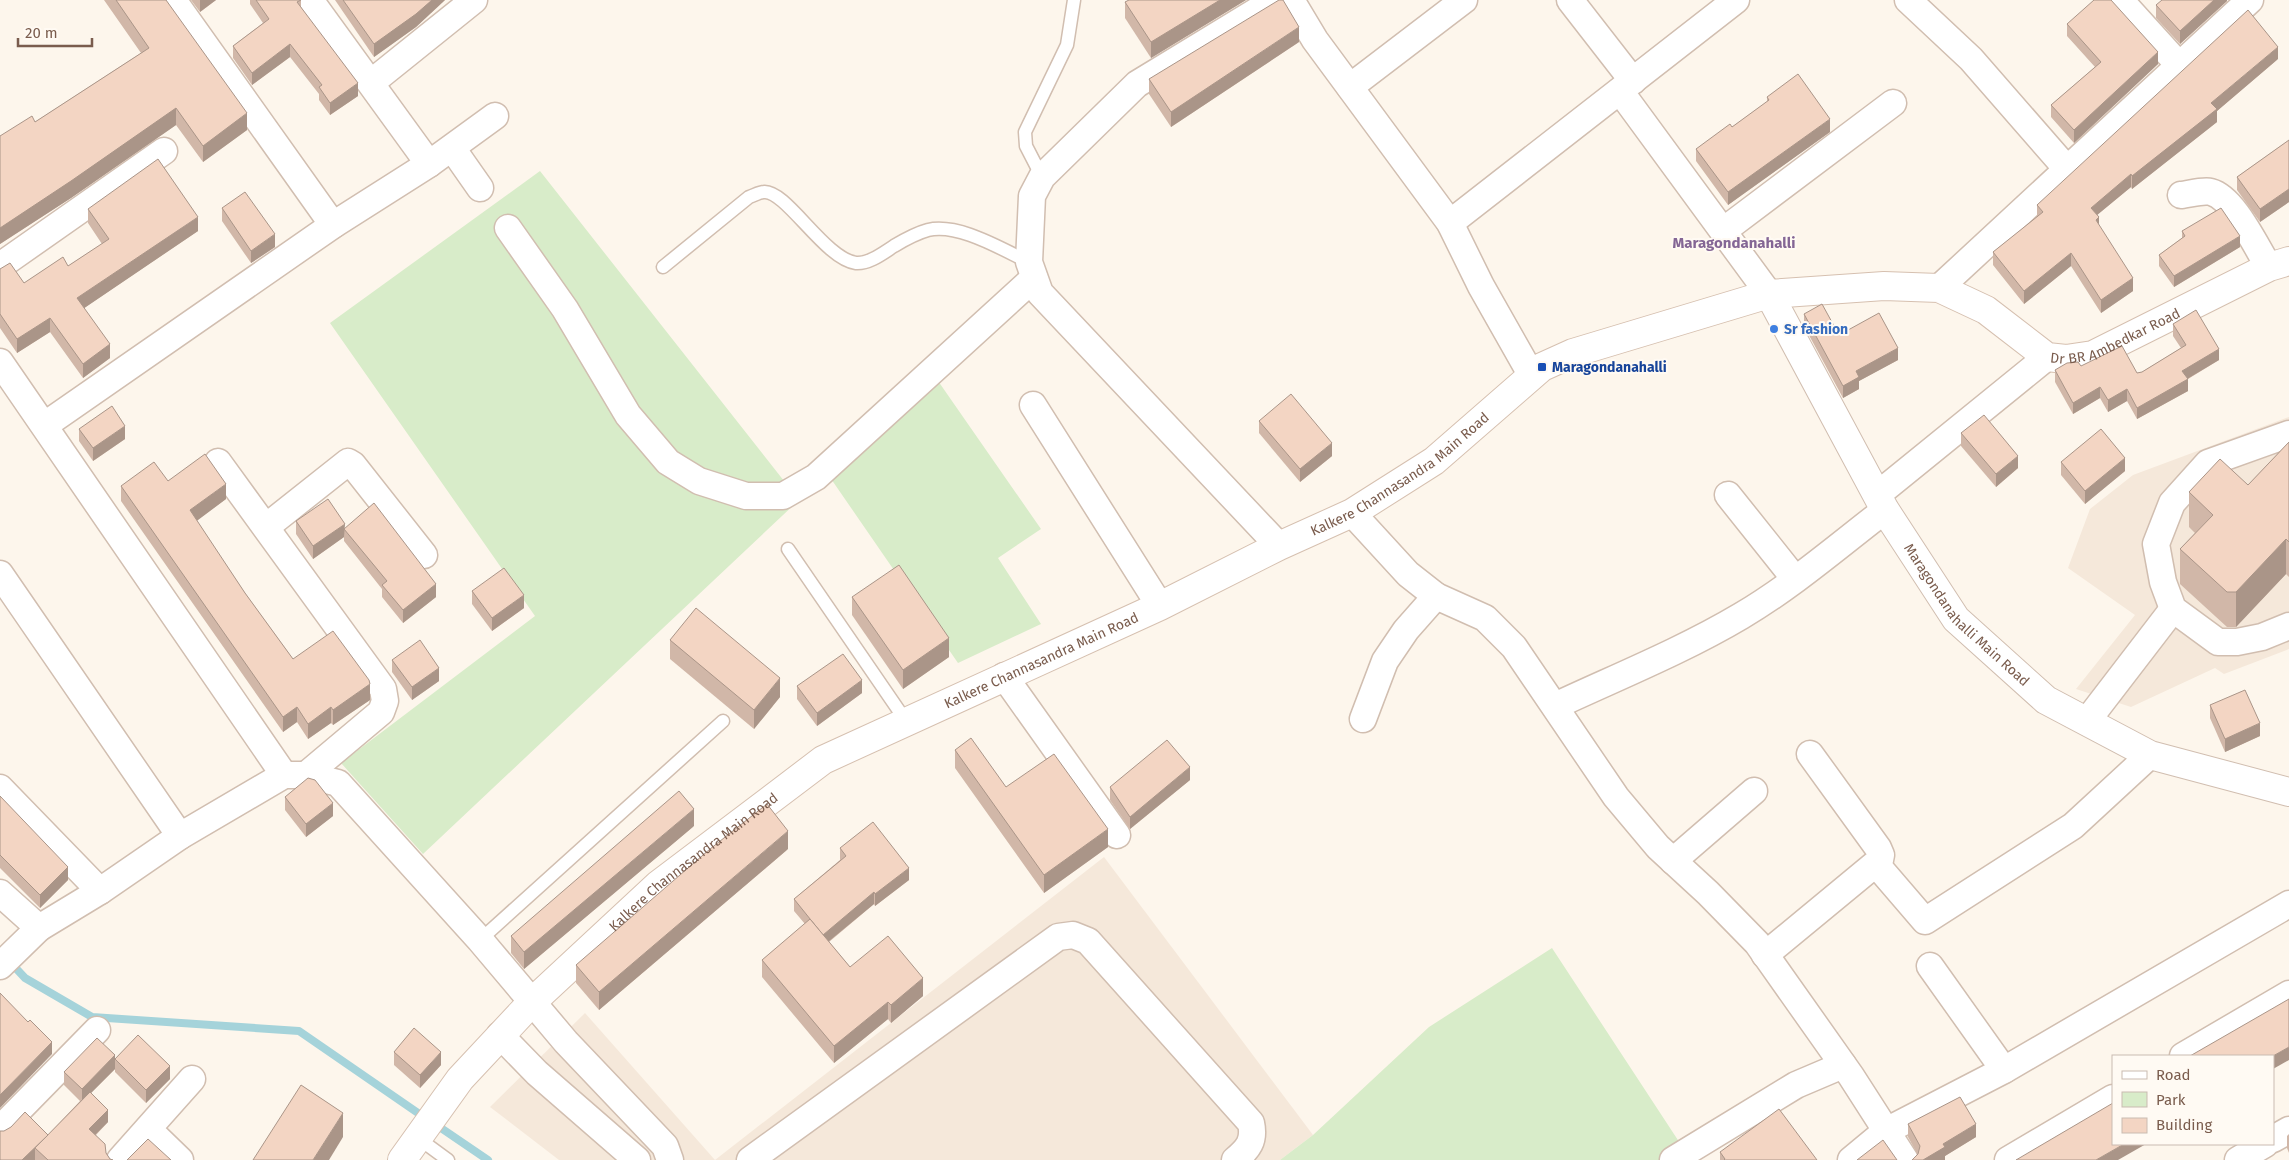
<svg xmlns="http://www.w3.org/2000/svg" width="2289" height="1160" viewBox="0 0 2289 1160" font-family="'Fira Sans',sans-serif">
	<rect width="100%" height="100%" fill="#fdf6ec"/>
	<!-- residential -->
	<g fill="#f5e8da">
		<path d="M2289 417V649L2224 674 2215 668 2131 707 2076 689 2135 615 2068 568 2090 509 2133 475Z"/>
		<path d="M1104 857 1313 1135 1280 1160H715Z"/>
		<path d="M585 1013 715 1160H559L490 1107Z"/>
	</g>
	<!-- green -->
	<g fill="#d8ecc9">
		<path d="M540 171 799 500 423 854 341 763 535 616 330 323Z"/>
		<path d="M936 378 1041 529 998 558 1041 624 958 663 827 473Z"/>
		<path d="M1552 948 1691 1160H1280L1313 1135 1429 1027Z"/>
	</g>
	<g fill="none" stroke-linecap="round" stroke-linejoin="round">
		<!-- stream -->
		<g stroke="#a5d3da" stroke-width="8">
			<path d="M10 962 25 978 92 1017 299 1031 418 1113"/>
			<path d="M438 1126 488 1160"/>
		</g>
		<!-- service casing -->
		<g stroke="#d1beb0" stroke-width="15">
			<g id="service">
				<path d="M1042 177 1026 146 1025 132 1067 45 1074 0"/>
				<path d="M663 267 749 197C753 196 759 192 764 192 786 190 825 259 856 263 869 264 883 253 894 246 904 240 917 233 928 230 959 223 1001 249 1029 262"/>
				<path d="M788 549 906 721"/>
				<path d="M480 940 723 721"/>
				<path d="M418 1138 448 1160"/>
			</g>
		</g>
		<!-- minor casing -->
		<g stroke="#d1beb0" stroke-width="29">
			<g id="minor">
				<path d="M173 0 333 225"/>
				<path d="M310 0 429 164"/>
				<path d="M1275 0 1137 84 1042 177 1032 196 1029 262 1040 293 1279 546"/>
				<path d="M1291 0 1315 40 1450 223 1481 286 1532 376"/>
				<path d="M1570 0 1633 81"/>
				<path d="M1908 0 1971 59 2067 169"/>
				<path d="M2120 0 2179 65"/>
				<path d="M372 82 474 0"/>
				<path d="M1350 87 1464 0"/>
				<path d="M1620 91 1769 294"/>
				<path d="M452 148 480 188"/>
				<path d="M2181 195C2190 194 2203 190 2211 192 2234 198 2256 247 2269 267"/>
				<path d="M1450 223 1736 0"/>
				<path d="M508 228 565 309 628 415 668 462 699 481 746 496H783L816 477 1034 278"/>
				<path d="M1723 231 1893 103"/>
				<path d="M0 266 164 151"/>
				<path d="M1939 288 2250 0"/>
				<path d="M0 362 284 775"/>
				<path d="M1033 405 1160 606"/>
				<path d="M45 425 333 225 429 164 495 116"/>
				<path d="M2289 434 2208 463 2172 503 2156 544 2163 582 2173 609 2218 642H2237L2262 637 2289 626"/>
				<path d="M218 462 383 689 385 701 381 712 306 775"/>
				<path d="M1728 495 1795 579"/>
				<path d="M1877 495 2047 357"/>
				<path d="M1352 513 1408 574 1436 596 1485 618 1514 647 1616 797 1658 847 1708 893 1757 943 1851 1076 1905 1160"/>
				<path d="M266 527 348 462 353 465 424 555"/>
				<path d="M0 574 180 836"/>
				<path d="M1004 676 1117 835"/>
				<path d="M1555 706C1617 677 1682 651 1741 616 1792 586 1838 546 1885 510"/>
				<path d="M1363 719 1385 661 1406 630 1436 596"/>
				<path d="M2087 721 2173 609"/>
				<path d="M0 788 100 891"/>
				<path d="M1673 861 1754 791"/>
				<path d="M1876 864 1925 921 2073 826 2150 755"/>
				<path d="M0 893 39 928 100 891 180 836 284 775H306L338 783 480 940 566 1042 665 1146 670 1160"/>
				<path d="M1765 955 1880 860 1881 855 1878 848 1810 754"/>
				<path d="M0 966 39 928"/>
				<path d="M1930 966 2004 1070"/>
				<path d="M500 1035 537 1073 637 1160"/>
				<path d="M2183 1056 2289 994"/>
				<path d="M0 1129 97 1030"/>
				<path d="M148 1129 180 1160"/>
				<path d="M2273 1139 2289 1130"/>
				<path d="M120 1160 192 1079"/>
				<path d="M750 1160 1058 937 1073 935 1088 941 1251 1123C1255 1141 1248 1149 1235 1160"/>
				<path d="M1673 1160 1796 1085 1843 1065"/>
				<path d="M1851 1160 1886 1131 2004 1070 2289 904"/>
				<path d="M2008 1160 2113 1098"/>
				<path d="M2238 1160 2265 1144"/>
			</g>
		</g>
		<!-- tertiary casing -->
		<g stroke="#d1beb0" stroke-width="30">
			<g id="tertiary">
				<path id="s1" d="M1769 294 1885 510 1956 619 2046 700 2150 755 2289 792"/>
			</g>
		</g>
		<!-- secondary casing -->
		<g stroke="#d6c0b0" stroke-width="30">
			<g id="secondary">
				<path id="s2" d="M402 1160 460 1079 531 1003 658 885 823 760 1160 606 1279 546 1352 513 1434 461 1542 367 1573 353 1769 294 1884 286 1939 288 1986 310 2047 357 2066 359 2093 355 2269 267 2289 261"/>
			</g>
		</g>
		<!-- service -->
		<use href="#service" stroke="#fff" stroke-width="12"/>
		<!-- minor -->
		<use href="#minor" stroke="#fff" stroke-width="26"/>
		<!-- tertiary -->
		<use href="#tertiary" stroke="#fff" stroke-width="28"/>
		<!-- secondary -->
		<use href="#secondary" stroke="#fff" stroke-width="28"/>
	</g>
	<!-- wall -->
	<g fill="#d1b7a8">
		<path d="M104 0H166L247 130 203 162 176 125 71 198 0 244V136L35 122 141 53Z"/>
		<path d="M191 0H216L200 12Z"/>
		<path d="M250 0H301V7L358 96 330 115 319 100V94L290 57 252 85 233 58V46L263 23 250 4Z"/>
		<path d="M335 0H445L416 27 374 57Z"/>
		<path d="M1129 0H1246L1151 58 1125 18V2Z"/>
		<path d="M2227 0V1L2180 44 2156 18V5Z"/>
		<path d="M2067 24 2158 64 2074 143 2051 117V105L2095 67 2067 36Z"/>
		<path d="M1299 42 1171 127 1149 94V79Z"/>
		<path d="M2278 59 2217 111V122L2132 189 2131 187 2097 215 2099 226 2133 291 2101 313 2071 266 2024 304 1993 265V252L2037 217V205Z"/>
		<path d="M1767 97 1830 132 1728 205 1696 161V149L1732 127 1767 102Z"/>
		<path d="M2289 140V202L2260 222 2237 190V177Z"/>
		<path d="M222 208 275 247 251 263 222 221Z"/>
		<path d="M88 209 198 231 84 308 110 358 83 378 50 332 17 353 0 328V269L24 283 68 266 102 244 88 223Z"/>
		<path d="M2182 231 2240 247 2174 287 2159 266V255L2182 238Z"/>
		<path d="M1804 314 1839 335 1898 360 1859 381V389L1843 398 1804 326Z"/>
		<path d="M2173 324 2219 360 2188 379V391L2137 419 2127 401 2108 412 2100 398 2073 414 2055 382V370L2081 366 2137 373 2142 372 2181 348 2173 336Z"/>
		<path d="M1259 421 1332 456 1300 482 1259 433Z"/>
		<path d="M79 429 125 439 93 461 79 441Z"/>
		<path d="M1961 433 2018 468 1996 487 1961 446Z"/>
		<path d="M2289 442V577L2286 574 2236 627H2227L2180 584V549L2195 533 2189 527V492L2248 485Z"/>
		<path d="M2061 462 2125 471 2085 504 2061 475Z"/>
		<path d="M168 481 226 499 196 521 245 593 293 659 370 700 333 725 331 723 308 739 297 722 283 732 121 501V486Z"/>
		<path d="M296 521 345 528 436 597 403 623 382 597V589L344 541V537L313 559 296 534Z"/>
		<path d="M472 591 524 608 492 631 472 604Z"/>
		<path d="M852 597 949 657 903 689 852 615Z"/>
		<path d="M670 640 780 697 754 729 670 659Z"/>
		<path d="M392 660 439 681 412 700 392 672Z"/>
		<path d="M797 686 862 693 817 726 797 699Z"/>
		<path d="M2210 705 2260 736 2225 752 2210 718Z"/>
		<path d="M955 750 1006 787 1108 847 1044 893 955 768Z"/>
		<path d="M1190 780 1130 829 1110 800V787Z"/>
		<path d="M0 796 68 880 40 908 0 868Z"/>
		<path d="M285 797 333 816 306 837 285 810Z"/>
		<path d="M694 826 524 969 511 953V936Z"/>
		<path d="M840 848 909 880 875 906 874 904 829 942 850 967 923 996 891 1023 888 1019 834 1063 762 977V960L805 924 794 911V899L840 860Z"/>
		<path d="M788 849 599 1010 576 983V965Z"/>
		<path d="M394 1052 441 1065 420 1088 394 1065Z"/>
		<path d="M115 1059 170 1079 146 1103 115 1072V1069L91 1093 108 1122 96 1135 106 1153 110 1159 113 1160H35V1159L0 1160 48 1135 80 1101 64 1085V1072Z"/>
		<path d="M1908 1124 1976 1137 1945 1156V1160H1912L1918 1155 1908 1137Z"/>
		<path d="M2289 1134V1153L2287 1148V1136Z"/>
		<path d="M1720 1152 1817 1160H1720Z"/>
	</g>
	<!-- shaded-wall -->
	<g fill="#aa9588">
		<path d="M200 0H216L200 12Z"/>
		<path d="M432 0H445L416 27 374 57V44Z"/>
		<path d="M1220 0H1246L1151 58V42Z"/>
		<path d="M2214 0H2227V1L2180 44V31Z"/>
		<path d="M1299 27V42L1171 127V112Z"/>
		<path d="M290 44V57L252 85V73Z"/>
		<path d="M2278 47V59L2217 111V122L2132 189V176L2211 103Z"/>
		<path d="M2158 52V64L2074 143V130Z"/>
		<path d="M358 83V96L330 115V103Z"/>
		<path d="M176 108V125L71 198 0 244V228Z"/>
		<path d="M247 113V130L203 162V146Z"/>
		<path d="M1830 119V132L1728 205V192Z"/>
		<path d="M2131 174V187L2091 220V208Z"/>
		<path d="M2289 189V202L2260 222V209Z"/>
		<path d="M198 217V231L77 313V298Z"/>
		<path d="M2099 217V230L2096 220Z"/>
		<path d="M275 234V247L251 263V251Z"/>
		<path d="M2240 236V247L2174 287V276Z"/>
		<path d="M2071 253V266L2024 304V291Z"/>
		<path d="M2133 278V291L2101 313V300Z"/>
		<path d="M50 318V332L17 353V339Z"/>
		<path d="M110 344V358L83 378V364Z"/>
		<path d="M1898 348V360L1859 381V389L1843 398V386L1856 371Z"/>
		<path d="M2219 349V360L2182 382V371Z"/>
		<path d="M2188 379V391L2137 419V408Z"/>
		<path d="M2100 387V398L2073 414V403Z"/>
		<path d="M2127 389V401L2108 412V400Z"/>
		<path d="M125 426V439L93 461V448Z"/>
		<path d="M1332 443V456L1300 482V469Z"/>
		<path d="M2018 456V468L1996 487V474Z"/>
		<path d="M2125 458V471L2085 504V491Z"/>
		<path d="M226 484V499L190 526V510Z"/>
		<path d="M345 524 344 537 313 559V546Z"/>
		<path d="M2286 539V574L2236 627V592Z"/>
		<path d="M436 584V597L403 623V610Z"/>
		<path d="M524 595V608L492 631V618Z"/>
		<path d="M949 638V657L903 689V670Z"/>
		<path d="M439 668V681L412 700V687Z"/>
		<path d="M780 678V697L754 729V710Z"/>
		<path d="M862 680V693L817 726V713Z"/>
		<path d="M370 684V700L333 725V710Z"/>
		<path d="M297 707V722L283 732V717Z"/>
		<path d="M331 707V723L308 739V724Z"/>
		<path d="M2260 723V736L2225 752V739Z"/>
		<path d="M1190 767V780L1130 829V817Z"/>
		<path d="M333 803V816L306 837V824Z"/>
		<path d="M694 809V826L524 969V952Z"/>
		<path d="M1108 829V847L1044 893V875Z"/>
		<path d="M788 831V849L599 1010V992Z"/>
		<path d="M68 867V880L40 908V895Z"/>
		<path d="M909 868V880L875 906V894Z"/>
		<path d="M874 892V904L823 946V935Z"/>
		<path d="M923 978V996L891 1023V1005Z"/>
		<path d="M888 1002V1019L834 1063V1046Z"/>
		<path d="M52 1042V1054L0 1108V1095Z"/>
		<path d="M2289 1047V1060L2273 1069V1056Z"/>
		<path d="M441 1052V1065L420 1088V1075Z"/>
		<path d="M115 1055V1069L82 1102V1089Z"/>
		<path d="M170 1066V1079L146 1103V1090Z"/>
		<path d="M108 1110V1122L89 1141V1129Z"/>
		<path d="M343 1113V1137L329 1160H313Z"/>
		<path d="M1976 1124V1137L1945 1156V1160H1923L1943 1144Z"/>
		<path d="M48 1135 35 1148V1160H22Z"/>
		<path d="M2124 1144H2146L2118 1160H2096Z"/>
	</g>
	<!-- building -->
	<g fill="#f3d5c3" stroke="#aa9588">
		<path d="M116 0H166L247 113 203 146 176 108 71 181 0 228V136L32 116 35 122 149 48Z"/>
		<path d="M256 0H301L297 2 358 83 330 103 319 87 322 85 290 44 252 73 233 46 269 19Z"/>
		<path d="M343 0H432L416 14 374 44Z"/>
		<path d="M1129 0H1220L1151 42 1125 2Z"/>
		<path d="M1279 0H1283L1299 27 1171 112 1149 79Z"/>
		<path d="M2094 0H2111L2158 52 2074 130 2051 105 2101 62 2067 24Z"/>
		<path d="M2162 0H2214L2180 31 2156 5Z"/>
		<path d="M2248 10 2278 47 2211 103 2217 109 2132 176 2131 174 2091 208 2099 217 2096 220 2133 278 2101 300 2071 253 2024 291 1993 252 2043 212 2037 205Z"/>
		<path d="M1798 74 1830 119 1728 192 1696 149 1730 124 1732 127 1769 100 1767 97Z"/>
		<path d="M2289 140V189L2260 209 2237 177Z"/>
		<path d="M158 159 198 217 77 298 110 344 83 364 50 318 17 339 0 314V269L10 263 24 283 63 257 68 266 109 239 88 209Z"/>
		<path d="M245 192 275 234 251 251 222 208Z"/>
		<path d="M2221 208 2240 236 2174 276 2159 255 2185 236 2182 231Z"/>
		<path d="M1822 304 1839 335 1879 313 1898 348 1856 371 1859 377 1843 386 1804 314Z"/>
		<path d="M2196 310 2219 349 2182 371 2188 379 2137 408 2127 389 2108 400 2100 387 2073 403 2055 370 2067 363 2078 362 2081 366 2122 346 2137 373 2142 372 2186 345 2173 324Z"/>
		<path d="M1291 394 1332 443 1300 469 1259 421Z"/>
		<path d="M112 406 125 426 93 448 79 429Z"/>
		<path d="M1984 415 2018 456 1996 474 1961 433Z"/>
		<path d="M2101 429 2125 458 2085 491 2061 462Z"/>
		<path d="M2289 442V542L2286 539 2236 592H2227L2180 549 2213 515 2189 492 2220 459 2248 485Z"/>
		<path d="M205 454 226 484 190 510 245 593 293 659 333 631 369 680 370 684 333 710 331 707 308 724 297 707 283 717 121 486 154 462 168 481Z"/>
		<path d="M328 499 345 524 313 546 296 521Z"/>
		<path d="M374 503 436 584 403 610 382 585 387 581 344 529Z"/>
		<path d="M899 565 949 638 903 670 852 597Z"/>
		<path d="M504 568 524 595 492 618 472 591Z"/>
		<path d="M696 608 780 678 754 710 670 640Z"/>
		<path d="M420 640 439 668 412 687 392 660Z"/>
		<path d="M843 654 862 680 817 713 797 686Z"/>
		<path d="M2245 690 2260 723 2225 739 2210 705Z"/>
		<path d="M971 738 1006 787 1054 754 1108 829 1044 875 955 750Z"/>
		<path d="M1167 740 1190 767 1130 817 1110 787Z"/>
		<path d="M308 778 315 780 333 803 306 824 285 797Z"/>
		<path d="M679 791 694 809 524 952 511 936Z"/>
		<path d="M0 796 68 867 40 895 0 855Z"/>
		<path d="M767 804 788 831 599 992 576 965 710 849Z"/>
		<path d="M873 822 909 868 875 894 874 892 823 935 794 899 846 856 840 848Z"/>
		<path d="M810 919 850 967 888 936 923 978 891 1005 888 1002 834 1046 762 960Z"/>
		<path d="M0 993 28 1022 30 1020 52 1042 0 1095Z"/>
		<path d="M2289 999V1047L2273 1056H2190Z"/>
		<path d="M414 1028 441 1052 420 1075 394 1052Z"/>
		<path d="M138 1035 170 1066 146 1090 115 1059Z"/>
		<path d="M97 1038 115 1055 82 1089 64 1072Z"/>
		<path d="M301 1085 343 1113 313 1160H253Z"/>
		<path d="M90 1092 108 1110 89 1129 105 1144 106 1153 110 1159 113 1160H48L35 1148Z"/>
		<path d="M1960 1097 1976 1124 1943 1144 1945 1147 1923 1160H1912L1918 1154 1920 1146 1908 1124Z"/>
		<path d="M2113 1103V1144H2124L2096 1160H2016Z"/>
		<path d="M1779 1109 1817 1160H1724L1725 1159 1720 1152Z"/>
		<path d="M25 1112 48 1135 22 1160H0V1131H4L11 1127Z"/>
		<path d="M148 1139 171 1160H127Z"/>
		<path d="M1883 1140 1897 1160H1857Z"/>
	</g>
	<!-- markers -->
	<circle fill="#3f7fe0" stroke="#fffaf3" stroke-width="2" cx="1774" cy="329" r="5"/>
	<rect fill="#1a4fb4" stroke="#fffaf3" stroke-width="2" x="1537" y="362" width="10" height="10" rx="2.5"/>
	<g text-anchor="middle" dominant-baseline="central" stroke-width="4" stroke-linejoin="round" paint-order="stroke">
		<!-- shop labels -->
		<g font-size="14" font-weight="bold" fill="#366cbe" stroke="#fffaf3" text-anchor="start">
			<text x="1784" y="329">Sr fashion</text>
		</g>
		<!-- street labels -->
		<g font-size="14" fill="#7a5c4d" stroke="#fffaf3">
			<text stroke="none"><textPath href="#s2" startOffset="2019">Dr BR Ambedkar Road</textPath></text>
			<text stroke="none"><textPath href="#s2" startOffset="1229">Kalkere Channasandra Main Road</textPath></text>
			<text stroke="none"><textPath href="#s1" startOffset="379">Maragondanahalli Main Road</textPath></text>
			<text stroke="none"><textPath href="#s2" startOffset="824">Kalkere Channasandra Main Road</textPath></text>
			<text stroke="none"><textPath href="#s2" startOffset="419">Kalkere Channasandra Main Road</textPath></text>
		</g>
		<!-- transit labels -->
		<g font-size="14" font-weight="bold" fill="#164399" stroke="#fffaf3" text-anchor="start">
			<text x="1552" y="367">Maragondanahalli</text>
		</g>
		<!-- neighbourhood labels -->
		<g font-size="15" font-weight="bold" fill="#846695" stroke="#fffaf3">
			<text x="1734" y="243">Maragondanahalli</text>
		</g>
	</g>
	<!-- legend -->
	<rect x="2112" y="1055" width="162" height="90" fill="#fffaf3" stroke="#cabbb1"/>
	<rect x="2122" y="1071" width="25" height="8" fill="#ffffff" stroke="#cabbb1"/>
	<text x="2156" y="1080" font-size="15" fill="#7a5c4d">Road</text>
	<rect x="2122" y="1092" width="25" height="15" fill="#d8ecc9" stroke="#cabbb1"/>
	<text x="2156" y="1105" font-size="15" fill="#7a5c4d">Park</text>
	<rect x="2122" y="1118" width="25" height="15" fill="#f3d5c3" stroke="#cabbb1"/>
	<text x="2156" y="1130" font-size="15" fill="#7a5c4d">Building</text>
	<!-- scale -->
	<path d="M18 38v8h74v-8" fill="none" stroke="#7a5c4d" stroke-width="2.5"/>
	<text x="25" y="38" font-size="15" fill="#7a5c4d" stroke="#fffaf3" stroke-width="4" paint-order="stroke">20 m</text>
</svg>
